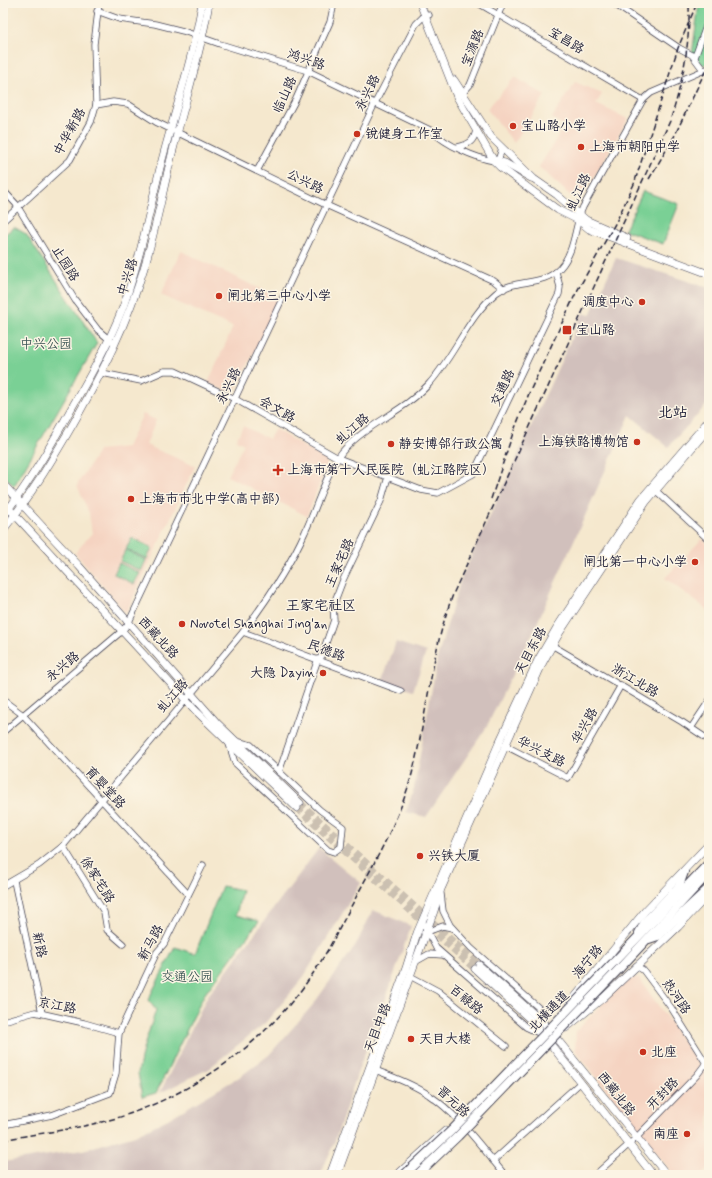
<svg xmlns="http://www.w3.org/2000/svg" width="712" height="1178" viewBox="0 0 712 1178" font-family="Mynerve,'LXGW WenKai TC',sans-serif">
	<rect width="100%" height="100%" fill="#fcf5e5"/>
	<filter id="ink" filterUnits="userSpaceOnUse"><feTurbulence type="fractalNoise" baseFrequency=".025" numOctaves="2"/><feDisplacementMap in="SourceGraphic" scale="8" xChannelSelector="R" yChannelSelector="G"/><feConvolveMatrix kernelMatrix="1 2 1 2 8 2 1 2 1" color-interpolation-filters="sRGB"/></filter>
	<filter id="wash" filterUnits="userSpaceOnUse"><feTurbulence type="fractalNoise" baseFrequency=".012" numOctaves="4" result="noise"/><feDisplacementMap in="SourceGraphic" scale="16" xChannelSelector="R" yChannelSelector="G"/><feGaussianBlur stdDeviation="0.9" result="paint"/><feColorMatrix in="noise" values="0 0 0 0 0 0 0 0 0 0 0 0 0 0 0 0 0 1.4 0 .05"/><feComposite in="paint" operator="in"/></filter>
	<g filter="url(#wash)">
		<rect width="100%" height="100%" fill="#f5e8ce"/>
		<!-- built -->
		<g fill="#f5d3c1">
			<path d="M515 77 545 95 514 143 487 109Z"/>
			<path d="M575 82 602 94 596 104 628 119 584 194 576 198 571 196 539 167 564 126 552 118Z"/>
			<path d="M181 251 281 299 237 387 230 392 208 383 233 327 161 295Z"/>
			<path d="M143 414 156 420 146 445 195 466 126 613 75 553 92 533 89 513 77 485 99 450 127 447Z"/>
			<path d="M243 426 269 439 275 429 325 459 327 464 307 516 227 476 244 444 236 440Z"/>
			<path d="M702 539 709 545V611L665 578Z"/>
			<path d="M629 977 639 978 709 1078V1168L701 1175H674L575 1050 576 1031Z"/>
		</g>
		<!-- industrial -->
		<g fill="#d1c0bc">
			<path d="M616 258 709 288V402L668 447 630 415 534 630 486 728 426 817 406 812 414 788 438 655 461 579 583 313 590 315Z"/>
			<path d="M396 642 426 652 413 691 382 681Z"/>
			<path d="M319 848 361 883 301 981 265 1023 208 1069 160 1093 207 997Z"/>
			<path d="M373 910 411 926 385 1001 358 1071 335 1141 320 1175H3V1162L83 1150 135 1135 168 1119 241 1076 269 1055 312 1006 356 945Z"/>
		</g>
		<!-- green -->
		<g fill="#7ad095" stroke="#4e7968">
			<path d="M699 3H709V63L703 65 692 55Z"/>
			<path d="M643 191 679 204 663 244 625 230Z"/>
			<path d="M14 227 26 234 97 343 14 486 3 474V236Z"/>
			<path d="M132 538 152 548 147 559 126 549Z"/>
			<path d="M126 550 146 560 141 571 120 561Z"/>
			<path d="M119 563 140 573 134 584 114 574Z"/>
			<path d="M222 886 242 890 236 915 259 921 204 995 156 1093 142 1097 138 1073 143 1049 156 1010 148 1000 175 947 195 954Z"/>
		</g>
	</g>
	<g filter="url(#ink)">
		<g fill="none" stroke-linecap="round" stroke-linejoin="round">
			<!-- major-tunnel -->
			<g stroke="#cbc0b1" stroke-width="7" stroke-dasharray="7 3.5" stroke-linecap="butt">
				<path d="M300 803 479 965"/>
				<path d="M297 808 475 969"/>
			</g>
			<!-- minor casing -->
			<g stroke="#424051" stroke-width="7">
				<g id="minor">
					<path d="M478 3 643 100"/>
					<path d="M613 3 679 48 692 55 704 71"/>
					<path d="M97 11 119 19 155 24 183 31 220 44 308 71 432 131C446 145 475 158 494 161L499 158 502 148"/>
					<path d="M695 57 709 18"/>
					<path d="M460 96 470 85 503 3"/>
					<path d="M96 105 113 102 128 104 156 122 326 205 494 281 504 289"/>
					<path d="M458 147C469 144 474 142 476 130"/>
					<path d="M257 171 296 99 330 22 334 3"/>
					<path d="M3 190 16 204 75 300 98 330 111 341"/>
					<path d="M3 221 70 160 91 122 96 105 94 44 99 3"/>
					<path d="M102 373 141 381 164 371H175L235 399 338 458 421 490 438 493 473 474 559 294 560 287 556 272"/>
					<path d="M653 488 709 540"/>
					<path d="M243 632 401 691"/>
					<path d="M550 644 682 722 709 740"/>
					<path d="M320 660 334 620 333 606 343 580 381 501 388 477"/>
					<path d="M3 700 23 715 188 894"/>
					<path d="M691 728 709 701"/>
					<path d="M3 732 122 631 128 624 375 103 416 24 423 17 429 15"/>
					<path d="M229 744 235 763 328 850 334 852 341 847 343 827 320 810 251 745 236 741"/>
					<path d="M504 745 568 778 621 685"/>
					<path d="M279 772 318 659"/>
					<path d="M63 846 104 912 107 930 123 944"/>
					<path d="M14 881 42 1013"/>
					<path d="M3 886 39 865 63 846 243 632C267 600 289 568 305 532 317 507 326 473 342 452 366 424 403 412 428 385 454 357 467 318 496 293 514 278 543 287 560 268 576 250 574 226 583 207L643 100 651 93 709 68"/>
					<path d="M441 894 443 911 450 925 471 948 540 1009 546 1025"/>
					<path d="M422 921 436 948 526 1027 541 1034"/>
					<path d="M424 933 443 926 452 928"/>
					<path d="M415 962 429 954 443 955"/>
					<path d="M636 966 643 970 672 1009 709 1068"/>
					<path d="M410 976 438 991 506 1046"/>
					<path d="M3 1021 35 1012 84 1023 119 1033 116 1073 110 1093 52 1115 3 1125"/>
					<path d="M119 1033 157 952 164 944 203 865"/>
					<path d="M373 1069C392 1077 412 1083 429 1095 459 1115 482 1148 505 1175"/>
					<path d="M493 1161 580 1083"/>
					<path d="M595 1175 636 1138 697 1075 709 1059"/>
				</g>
			</g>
			<!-- major casing -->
			<g stroke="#424051" stroke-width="8">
				<g id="major">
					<path d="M420 3 457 97 494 161 500 167 558 210 578 220 589 229 709 274"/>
					<path d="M454 80 491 137 534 179 557 195 586 220 627 238"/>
					<path d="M495 161 505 163 531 178"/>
					<path d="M3 484 79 566 217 723 300 803"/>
					<path d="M3 502 195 710 297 808"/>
					<path d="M3 516C30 482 50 447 71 409 90 376 109 343 123 307 140 260 149 212 161 164 175 110 193 58 202 3"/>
					<path d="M3 530C30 497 51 462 73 424 103 371 126 326 144 268 156 229 163 189 173 150 185 101 201 53 209 3"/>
					<path d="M479 965 544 1023 667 1175"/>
					<path d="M475 969 534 1023 653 1175"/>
					<path d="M570 1003 645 911 709 844"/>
					<path d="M566 1028 603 998 678 927 709 894"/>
					<path d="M330 1175 406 968 417 933 499 743 538 660 556 629 641 499 709 420"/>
					<path d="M337 1175 434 911 441 889 543 662 560 632 646 502 709 428"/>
					<path d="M397 1175 445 1131"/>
				</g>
			</g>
			<!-- highway casing -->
			<g stroke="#424051" stroke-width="10">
				<g id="highway">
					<path d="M639 933 645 922 679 886 684 872"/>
					<path d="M649 939 658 936 709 888"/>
					<path d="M613 963 709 863"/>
					<path d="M619 969 709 873"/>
				</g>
			</g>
			<!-- minor -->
			<use href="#minor" stroke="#fff" stroke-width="5.5"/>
			<!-- major -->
			<use href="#major" stroke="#fff" stroke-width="7"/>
			<!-- highway -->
			<use href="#highway" stroke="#fff" stroke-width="8"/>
			<!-- rail -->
			<g stroke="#22223b" stroke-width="1.5" stroke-dasharray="6 3" stroke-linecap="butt">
				<path d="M649 179 674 137 709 63"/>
				<path d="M491 499 513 433 530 391 576 293 616 222 634 184 678 48 697 3"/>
				<path d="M3 1140C44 1132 89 1128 129 1114 203 1088 270 1038 314 972 329 950 341 925 354 901 376 859 401 817 413 770 428 711 431 650 454 592L670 121C683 82 690 44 689 3"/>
			</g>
			<!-- highway-bridge casing -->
			<g stroke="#424051" stroke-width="10" stroke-linecap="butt">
				<g id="highway-bridge">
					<path d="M404 1175 452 1130 613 963"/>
					<path d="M417 1175 458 1136 619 969"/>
				</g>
			</g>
			<!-- highway-bridge -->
			<use href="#highway-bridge" stroke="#fff" stroke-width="8"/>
		</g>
	</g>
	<!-- markers -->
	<g fill="#c8321e" stroke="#fcf5e5" stroke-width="1.5">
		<circle cx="513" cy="126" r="4"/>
		<circle cx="357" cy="134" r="4"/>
		<circle cx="581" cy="147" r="4"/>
		<circle cx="219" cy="296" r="4"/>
		<circle cx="642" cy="302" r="4"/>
		<rect x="562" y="325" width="10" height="10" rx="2"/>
		<circle cx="637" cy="442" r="4"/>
		<circle cx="391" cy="444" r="4"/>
		<path d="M276 464h4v4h4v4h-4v4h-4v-4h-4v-4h4z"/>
		<circle cx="131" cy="499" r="4"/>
		<circle cx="695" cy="562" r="4"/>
		<circle cx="182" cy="624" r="4"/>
		<circle cx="323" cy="673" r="4"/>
		<circle cx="420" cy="856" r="4"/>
		<circle cx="411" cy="1039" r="4"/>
		<circle cx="643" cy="1052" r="4"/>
		<circle cx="687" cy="1134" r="4"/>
	</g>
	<g text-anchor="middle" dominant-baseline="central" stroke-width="3" stroke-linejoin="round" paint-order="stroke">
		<!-- street labels -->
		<g font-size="13" fill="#22223b" stroke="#fcf5e5">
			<text transform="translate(566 41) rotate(31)">宝昌路</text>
			<text transform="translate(473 48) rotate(-68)">宝源路</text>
			<text transform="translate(306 60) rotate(19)">鸿兴路</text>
			<text transform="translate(368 93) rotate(-63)">永兴路</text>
			<text transform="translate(285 95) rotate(-65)">临山路</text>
			<text transform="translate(70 132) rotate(-61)">中华新路</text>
			<text transform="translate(305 182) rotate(26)">公兴路</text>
			<text transform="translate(579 192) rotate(-65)">虬江路</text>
			<text transform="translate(65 264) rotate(58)">止园路</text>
			<text transform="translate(128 277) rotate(-72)">中兴路</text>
			<text transform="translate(229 386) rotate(-64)">永兴路</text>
			<text transform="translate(503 388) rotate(-65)">交通路</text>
			<text transform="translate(277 410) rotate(30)">会文路</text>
			<text transform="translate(353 429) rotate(-41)">虬江路</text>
			<text transform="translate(340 563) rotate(-66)">王家宅路</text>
			<text transform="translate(158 638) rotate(47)">西藏北路</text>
			<text transform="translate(326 651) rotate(20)">民德路</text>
			<text transform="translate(531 651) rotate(-62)">天目东路</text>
			<text transform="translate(63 667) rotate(-40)">永兴路</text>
			<text transform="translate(635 681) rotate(31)">浙江北路</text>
			<text transform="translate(173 696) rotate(-49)">虬江路</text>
			<text transform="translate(585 726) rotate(-60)">华兴路</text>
			<text transform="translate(541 752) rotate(27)">华兴支路</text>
			<text transform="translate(105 788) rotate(47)">育婴堂路</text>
			<text transform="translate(97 880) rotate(58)">徐家宅路</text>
			<text transform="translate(151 943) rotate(-62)">新马路</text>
			<text transform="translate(39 945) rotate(78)">新路</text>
			<text transform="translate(588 962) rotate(-50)">海宁路</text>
			<text transform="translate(676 997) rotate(56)">热河路</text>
			<text transform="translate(466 1000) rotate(39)">百禄路</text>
			<text transform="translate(57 1006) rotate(11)">京江路</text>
			<text transform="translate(549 1012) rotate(-46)">北横通道</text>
			<text transform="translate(378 1028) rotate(-69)">天目中路</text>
			<text transform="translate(616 1094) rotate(52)">西藏北路</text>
			<text transform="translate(663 1094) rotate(-46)">开封路</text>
			<text transform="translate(453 1102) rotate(43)">晋元路</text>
		</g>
		<!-- poi labels -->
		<g font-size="13" fill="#22223b" stroke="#fcf5e5" text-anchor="start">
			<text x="521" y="126">宝山路小学</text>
			<text x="365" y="134">锐健身工作室</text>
			<text x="589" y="147">上海市朝阳中学</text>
			<text x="227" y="296">闸北第三中心小学</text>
			<text x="634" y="302" text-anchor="end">调度中心</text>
			<text x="576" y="330">宝山路</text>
			<text x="629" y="442" text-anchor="end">上海铁路博物馆</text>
			<text x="399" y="444">静安博邻行政公寓</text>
			<text x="287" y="470">上海市第十人民医院（虬江路院区）</text>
			<text x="139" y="499">上海市市北中学(高中部)</text>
			<text x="687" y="562" text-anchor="end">闸北第一中心小学</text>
			<text x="190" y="624">Novotel Shanghai Jing'an</text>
			<text x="315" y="673" text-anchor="end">大隐 Dayin</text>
			<text x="428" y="856">兴铁大厦</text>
			<text x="419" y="1039">天目大楼</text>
			<text x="651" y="1052">北座</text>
			<text x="679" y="1134" text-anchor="end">南座</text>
		</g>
		<!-- park labels -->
		<g font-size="13" fill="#3c5656" stroke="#fcf5e5">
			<text x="46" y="344">中兴公园</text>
			<text x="187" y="977">交通公园</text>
		</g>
		<!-- neighbourhood labels -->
		<g font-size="14" fill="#22223b" stroke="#fcf5e5">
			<text x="321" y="606">王家宅社区</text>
		</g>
		<!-- quarter labels -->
		<g font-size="15" fill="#22223b" stroke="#fcf5e5">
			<text x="673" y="413">北站</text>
		</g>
	</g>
	<!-- margin -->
	<rect width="712" height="1178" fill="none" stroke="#fcf5e5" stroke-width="16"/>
</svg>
